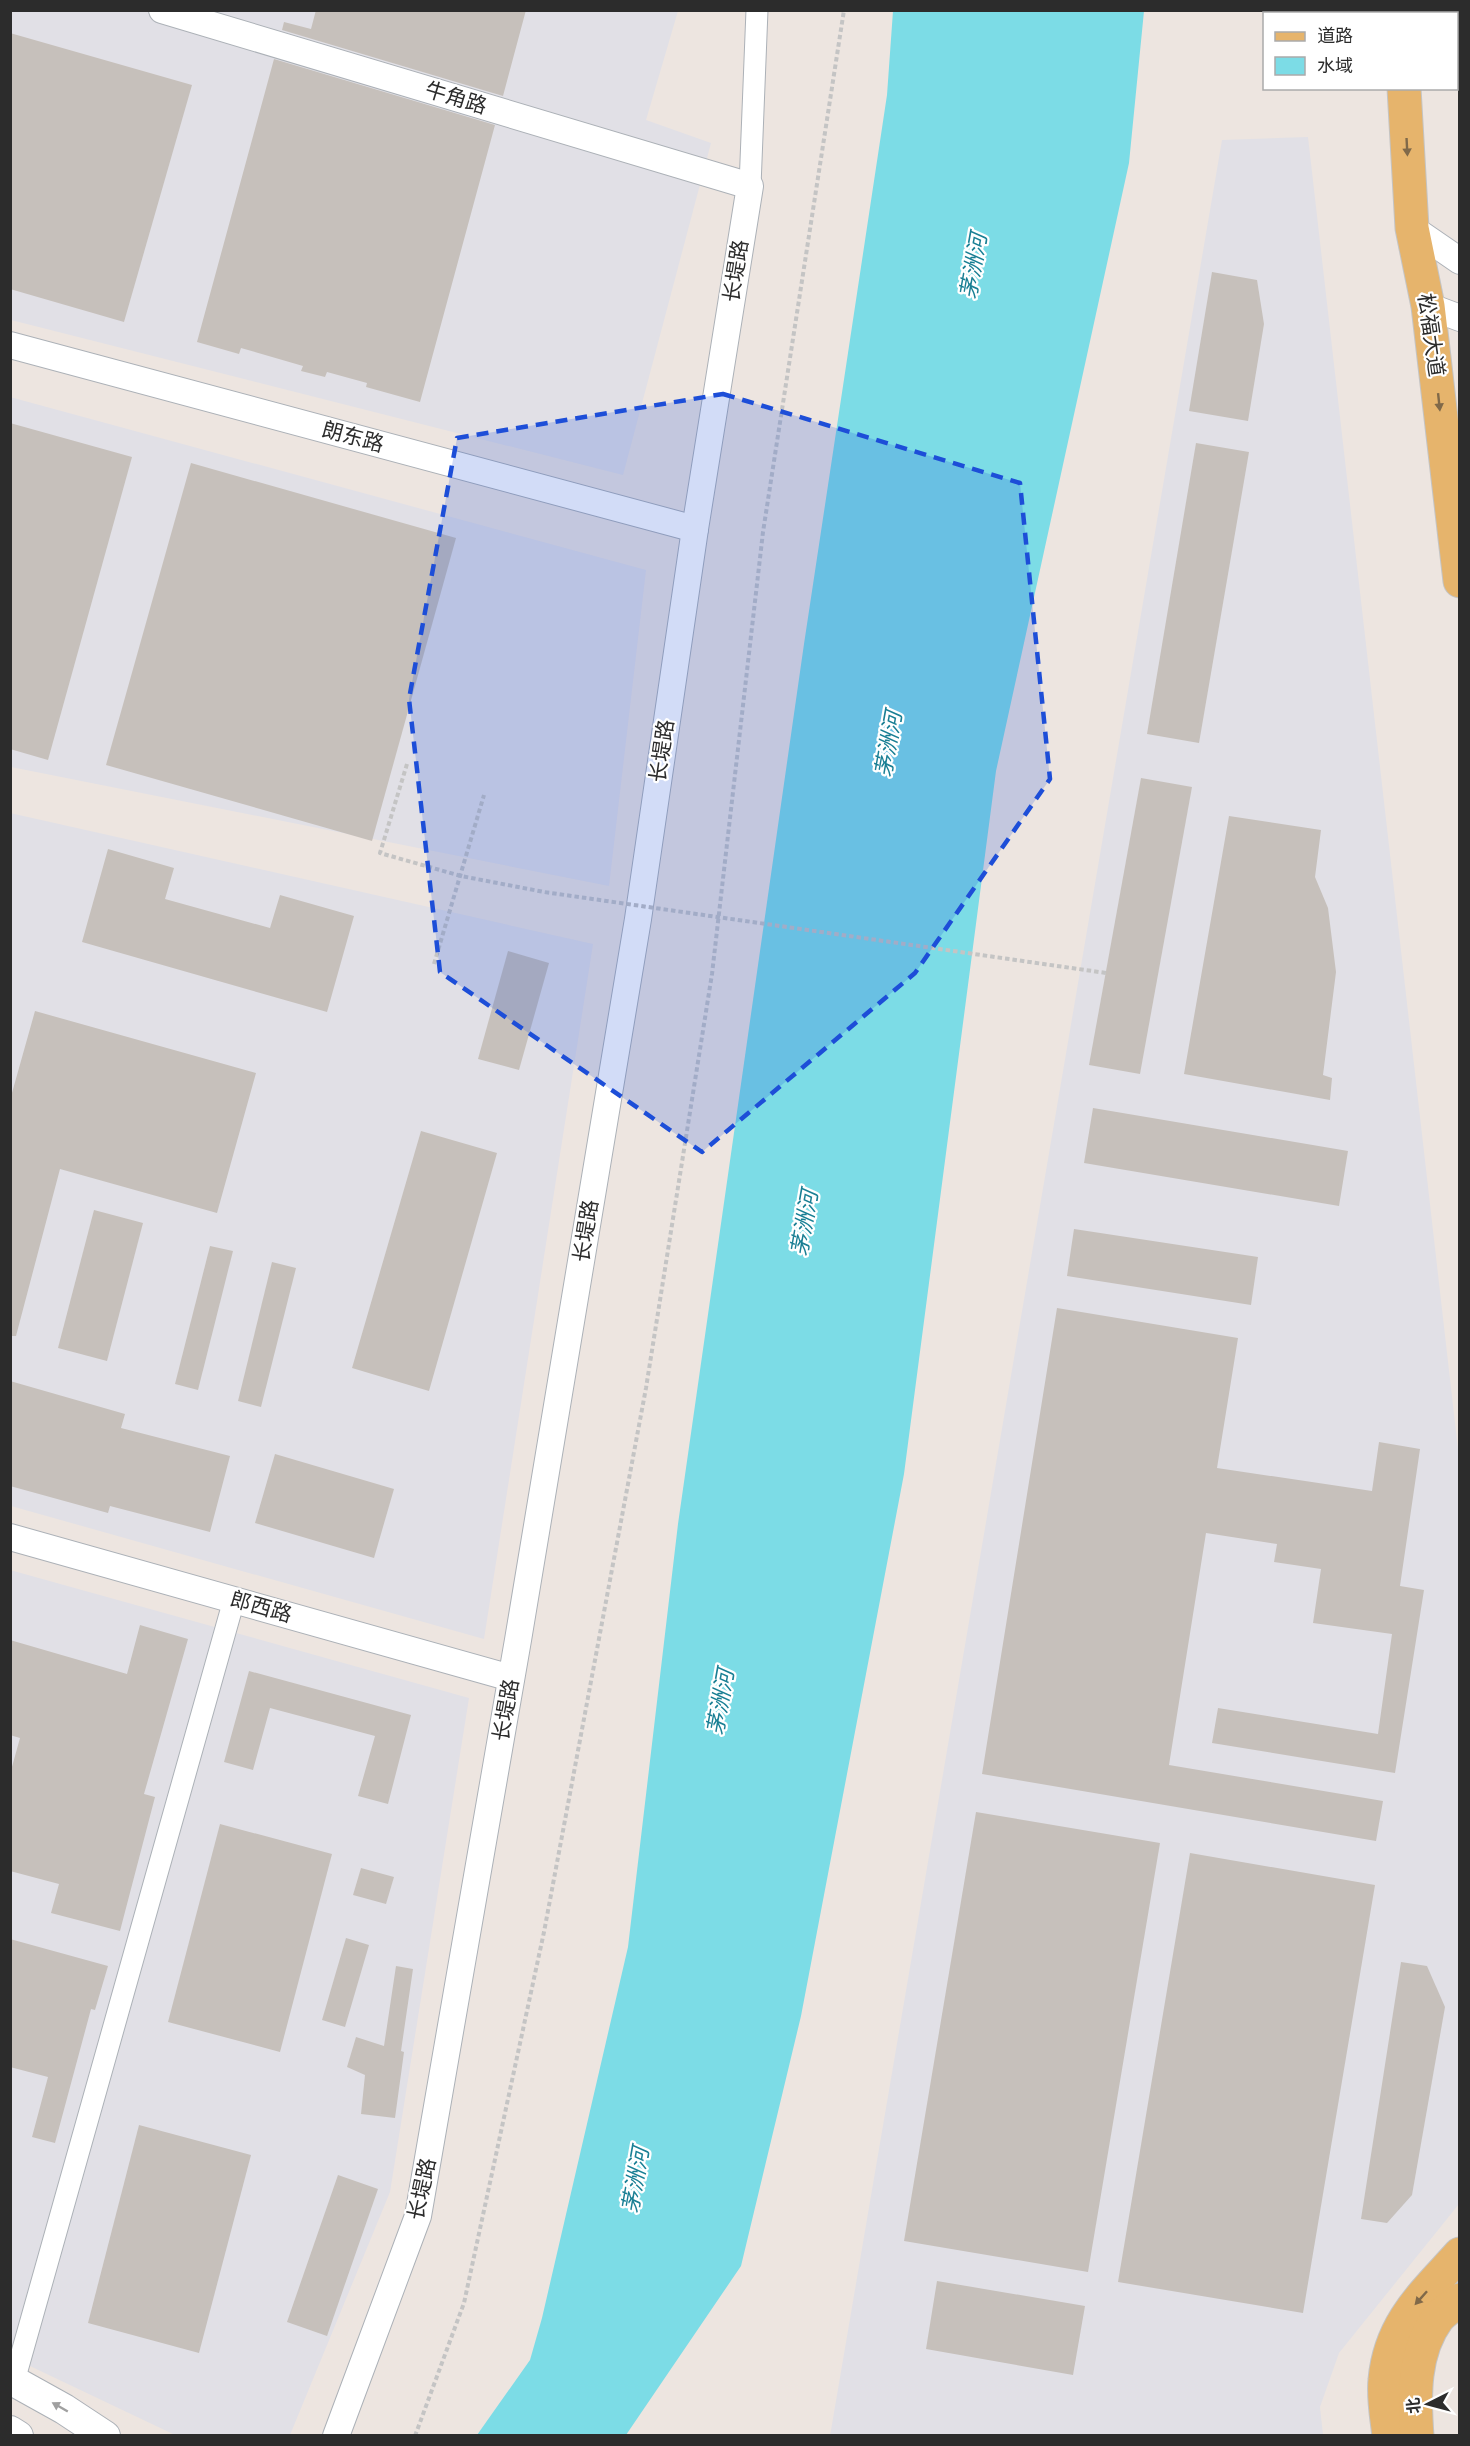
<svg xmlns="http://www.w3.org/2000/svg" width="1470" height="2446" viewBox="0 0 1470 2446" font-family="Jost,'Noto Sans SC',sans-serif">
	<rect width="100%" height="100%" fill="#ede5e0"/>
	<!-- industrial -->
	<g fill="#e1e0e6">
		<path d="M10 11H678L646 120 711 143 623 475 11 320Z"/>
		<path d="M1308 137 1459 1458V2204L1339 2353 1320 2407 1323 2435 830 2436 1222 140Z"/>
		<path d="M10 397 646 570 609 886 11 767Z"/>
		<path d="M10 813 593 944 484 1639 11 1506Z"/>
		<path d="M10 1570 469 1698 390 2192 290 2435H175L11 2357Z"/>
	</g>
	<!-- water -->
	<path fill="#7cdce6" d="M893 11H1144L1129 163 996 771 904 1474 801 2016 741 2266 626 2435H477L530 2360 542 2318 628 1947 678 1524 804 644 887 95Z"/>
	<!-- building -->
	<g fill="#c6c0bb">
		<path d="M316 10H526L503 96 282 30 284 22 311 29Z"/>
		<path d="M10 33 192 85 124 322 10 289Z"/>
		<path d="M274 59 495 125 420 402 366 387 367 383 327 372 325 377 301 371 303 366 241 348 239 354 197 342Z"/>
		<path d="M1212 272 1257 280 1264 324 1248 421 1189 411Z"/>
		<path d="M10 423 132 457 48 760 10 749Z"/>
		<path d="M1196 443 1249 452 1199 743 1147 734Z"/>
		<path d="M191 463 456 538 372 841 106 765Z"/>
		<path d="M1141 778 1192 787 1140 1074 1089 1065Z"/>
		<path d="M1229 816 1321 830 1315 877 1328 908 1336 972 1323 1075 1332 1078 1330 1100 1184 1074Z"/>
		<path d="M108 849 174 868 165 899 270 928 280 895 354 916 327 1012 82 942Z"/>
		<path d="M508 951 549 963 519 1070 478 1059Z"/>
		<path d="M35 1011 256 1073 217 1213 60 1169 16 1336H10V1100Z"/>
		<path d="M1093 1108 1348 1151 1339 1206 1084 1163Z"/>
		<path d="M421 1131 497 1153 429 1391 352 1368Z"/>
		<path d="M94 1210 143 1223 107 1361 58 1348Z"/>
		<path d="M1074 1229 1258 1257 1251 1305 1067 1276Z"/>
		<path d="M210 1246 233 1251 198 1390 175 1384Z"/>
		<path d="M272 1262 296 1268 261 1407 238 1401Z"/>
		<path d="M1057 1308 1238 1338 1217 1468 1372 1491 1379 1442 1420 1449 1400 1586 1424 1590 1395 1773 1212 1743 1218 1708 1378 1734 1392 1634 1313 1623 1321 1569 1274 1562 1277 1544 1206 1533 1169 1765 1383 1801 1376 1841 982 1774Z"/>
		<path d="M10 1381 125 1414 121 1428 230 1456 210 1532 110 1506 108 1513 10 1486Z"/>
		<path d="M275 1454 394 1489 374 1558 255 1523Z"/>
		<path d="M140 1625 188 1639 144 1794 155 1797 120 1931 51 1913 59 1884 10 1871V1774L20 1738 10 1735V1640L127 1674Z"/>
		<path d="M249 1671 411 1715 388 1804 358 1796 375 1736 270 1708 253 1770 224 1762Z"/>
		<path d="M976 1812 1160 1843 1088 2272 904 2241Z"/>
		<path d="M220 1824 332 1854 280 2052 168 2022Z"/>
		<path d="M1190 1853 1375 1885 1303 2313 1118 2282Z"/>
		<path d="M361 1868 394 1877 386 1904 353 1895Z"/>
		<path d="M346 1938 369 1945 345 2027 322 2020Z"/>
		<path d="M10 1939 108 1966 95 2010 91 2009 55 2143 32 2137 48 2077 10 2067Z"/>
		<path d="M1401 1962 1427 1966 1445 2007 1412 2195 1387 2223 1361 2219Z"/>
		<path d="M396 1966 413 1969 401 2051 404 2052 395 2118 361 2114 365 2075 347 2067 356 2037 384 2046Z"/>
		<path d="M139 2125 251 2155 199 2353 88 2323Z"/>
		<path d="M338 2175 378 2189 327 2336 287 2322Z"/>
		<path d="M937 2281 1085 2306 1073 2375 926 2349Z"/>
	</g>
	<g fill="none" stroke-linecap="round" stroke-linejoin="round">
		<!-- minor casing -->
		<g stroke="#acb1b7" stroke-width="23">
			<g id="minor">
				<path d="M750 186 757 10"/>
				<path d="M14 2381 234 1600"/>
			</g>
		</g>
		<!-- tertiary casing -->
		<g stroke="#acb1b7" stroke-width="28">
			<g id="tertiary">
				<path d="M162 10 750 186 695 529 638 919 518 1640 418 2216 336 2436"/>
				<path d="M1412 228 1460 261"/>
				<path d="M1428 306 1460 318"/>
				<path d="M10 345 695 529"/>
				<path d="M10 1537 511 1678"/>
			</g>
		</g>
		<!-- secondary casing -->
		<g stroke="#acb1b7" stroke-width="32">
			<g id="secondary">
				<path d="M10 2379 64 2409 105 2436"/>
				<path d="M10 2431 18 2436"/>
			</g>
		</g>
		<!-- primary casing -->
		<g stroke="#c4c4c4" stroke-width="35">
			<g id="primary">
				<path d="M1400 10V14"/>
				<path d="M1404 88 1412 228 1428 306 1460 581"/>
				<path d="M1389 2436C1387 2418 1383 2398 1385 2380 1390 2323 1424 2294 1460 2254"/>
				<path d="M1417 2436C1414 2396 1413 2352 1438 2318 1444 2311 1453 2306 1460 2300"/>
			</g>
		</g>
		<!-- path -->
		<g stroke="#c4c4c4" stroke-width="4" stroke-dasharray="4.5 3" stroke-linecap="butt">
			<path d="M434 964 484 795"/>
			<path d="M415 2436 464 2303 544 1932 646 1388 712 974 763 532 844 10"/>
		</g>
		<!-- minor -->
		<use href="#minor" stroke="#fff" stroke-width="21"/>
		<!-- tertiary -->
		<use href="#tertiary" stroke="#fff" stroke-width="26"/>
		<!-- secondary -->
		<use href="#secondary" stroke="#fff" stroke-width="30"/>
		<!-- primary -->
		<use href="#primary" stroke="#e6b46c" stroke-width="33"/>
		<!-- path-bridge -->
		<path stroke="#c4c4c4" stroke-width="4" stroke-dasharray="4.5 3" stroke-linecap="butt" d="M407 764 380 853 461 876 544 892 1106 973"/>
	</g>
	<!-- one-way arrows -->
	<defs><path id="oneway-solid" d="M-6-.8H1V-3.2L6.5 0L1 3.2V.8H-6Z" transform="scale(1.5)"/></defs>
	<g fill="#806949">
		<use href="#oneway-solid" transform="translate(1407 147) rotate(87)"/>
		<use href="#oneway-solid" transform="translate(1439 402) rotate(84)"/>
		<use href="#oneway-solid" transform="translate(1421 2298) rotate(132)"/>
	</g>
	<use fill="#a0a0a0" href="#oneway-solid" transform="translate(60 2407) rotate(-150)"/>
	<!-- marked area -->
	<path fill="#1d4ed8" fill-opacity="0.2" stroke="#1d4ed8" stroke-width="4.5" stroke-dasharray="12 8" stroke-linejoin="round" d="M723 394 1020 483 1050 779 915 973 702 1152 440 972 409 699 457 438Z"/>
	<g text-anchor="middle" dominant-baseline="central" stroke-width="4.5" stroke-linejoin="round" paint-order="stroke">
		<!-- street labels -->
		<g font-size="21" fill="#2c2c2c" stroke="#fff">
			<text transform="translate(456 98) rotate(17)">牛角路</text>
			<text transform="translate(736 271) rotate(-81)">长堤路</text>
			<text transform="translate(1431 335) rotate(82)">松福大道</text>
			<text transform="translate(353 437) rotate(15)">朗东路</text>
			<text transform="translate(662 751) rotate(-82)">长堤路</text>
			<text transform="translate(586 1231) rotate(-81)">长堤路</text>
			<text transform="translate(261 1607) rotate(16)">郎西路</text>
			<text transform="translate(506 1710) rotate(-80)">长堤路</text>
			<text transform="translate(422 2189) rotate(-78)">长堤路</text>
		</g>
		<!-- water labels -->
		<g font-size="22" font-style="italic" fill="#197f94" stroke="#fff">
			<text transform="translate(973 266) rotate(-80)">茅洲河</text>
			<text transform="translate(888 744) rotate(-80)">茅洲河</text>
			<text transform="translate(804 1223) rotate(-80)">茅洲河</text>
			<text transform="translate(720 1702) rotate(-80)">茅洲河</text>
			<text transform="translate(635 2180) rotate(-80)">茅洲河</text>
		</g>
	</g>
	<!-- border -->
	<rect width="1470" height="2446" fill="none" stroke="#2c2c2c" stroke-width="24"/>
	<!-- legend -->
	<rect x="1263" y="12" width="195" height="78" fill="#ffffff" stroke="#ababab" stroke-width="1.5"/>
	<rect x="1275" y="32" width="30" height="9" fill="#e6b46c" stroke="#ababab" stroke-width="1.5"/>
	<text x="1317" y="42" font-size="18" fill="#2c2c2c">道路</text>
	<rect x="1275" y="57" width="30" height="18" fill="#7cdce6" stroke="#ababab" stroke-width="1.5"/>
	<text x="1317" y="72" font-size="18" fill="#2c2c2c">水域</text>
	<!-- north arrow -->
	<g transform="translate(1428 2404) rotate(264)" stroke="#ffffff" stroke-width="4.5" paint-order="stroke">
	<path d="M0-4.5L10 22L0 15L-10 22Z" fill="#2c2c2c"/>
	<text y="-9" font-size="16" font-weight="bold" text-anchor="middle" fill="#2c2c2c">北</text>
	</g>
</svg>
